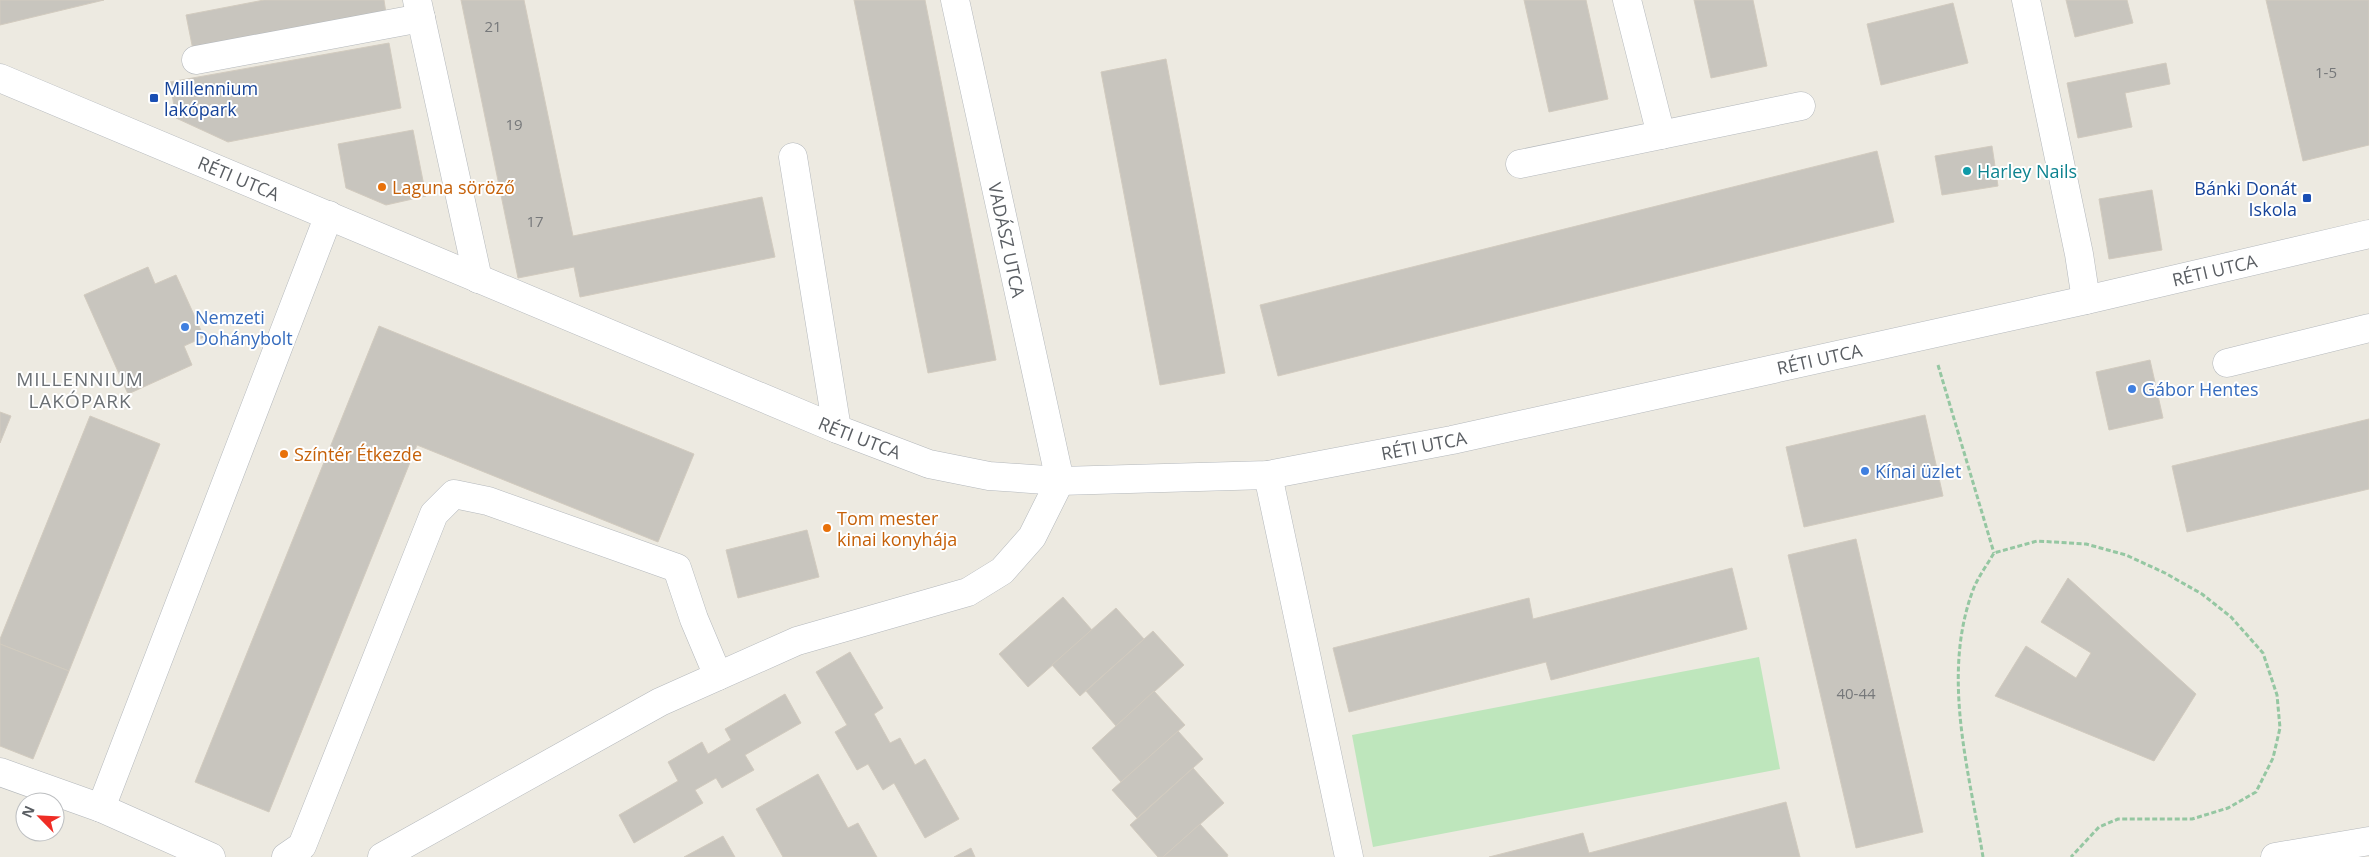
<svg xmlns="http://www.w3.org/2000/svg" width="2369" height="857" viewBox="0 0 2369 857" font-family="'Open Sans',sans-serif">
	<rect width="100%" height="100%" fill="#edeae1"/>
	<!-- green -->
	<path fill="#bee6bc" d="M1759 657 1780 769 1373 847 1352 735Z"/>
	<!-- building -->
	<g fill="#c8c5be" stroke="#d2cbbf">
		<path d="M0 0H104L0 25Z"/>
		<path d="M264 0H384L386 13 193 50 186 15Z"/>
		<path d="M461 0H524L573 236 762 197 775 257 580 297 574 267 518 278Z"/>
		<path d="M854 0H925L996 360 928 373Z"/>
		<path d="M1524 0H1586L1608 99 1549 112Z"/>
		<path d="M1694 0H1753L1767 66 1711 78Z"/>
		<path d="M2066 0H2127L2133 23 2075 37Z"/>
		<path d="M2266 0H2369V145L2303 161Z"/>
		<path d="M1953 3 1968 63 1881 85 1867 24Z"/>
		<path d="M389 43 401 108 228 142 176 118 170 82Z"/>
		<path d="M1166 59 1225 373 1160 385 1101 72Z"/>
		<path d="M2166 63 2170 84 2125 93 2132 127 2078 138 2067 83Z"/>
		<path d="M413 130 426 196 386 205 346 188 338 144Z"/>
		<path d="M1992 146 1998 186 1942 195 1935 156Z"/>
		<path d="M1877 151 1894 222 1278 376 1260 305Z"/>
		<path d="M2152 190 2162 250 2109 259 2099 199Z"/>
		<path d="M148 267 155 284 176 275 204 337 184 346 192 365 128 394 84 295Z"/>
		<path d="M379 326 694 454 658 542 417 445 269 812 195 782Z"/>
		<path d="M2150 360 2163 418 2109 430 2096 372Z"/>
		<path d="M0 412 11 416 0 443Z"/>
		<path d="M1925 415 1943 496 1804 527 1786 447Z"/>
		<path d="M90 416 160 444 69 671 0 644V639Z"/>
		<path d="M2369 419V489L2187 532 2172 466Z"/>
		<path d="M807 530 819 577 738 598 726 550Z"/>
		<path d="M1856 539 1923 832 1856 848 1788 555Z"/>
		<path d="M1732 568 1747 629 1551 680 1546 662 1349 712 1333 648 1529 598 1533 619Z"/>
		<path d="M2068 578 2196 694 2154 761 1995 696 2026 646 2076 678 2091 653 2041 622Z"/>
		<path d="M1063 597 1092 630 1028 687 999 654Z"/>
		<path d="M1116 608 1144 639 1080 696 1052 665Z"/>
		<path d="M1153 631 1184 665 1116 726 1086 691Z"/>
		<path d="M0 644 69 671 33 759 0 746Z"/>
		<path d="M850 652 883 708 874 714 890 743 900 738 915 765 925 759 959 819 925 838 894 783 883 790 868 764 857 770 835 732 847 725 816 672Z"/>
		<path d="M1154 691 1185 725 1121 782 1092 748Z"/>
		<path d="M785 694 801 723 745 755 754 770 722 788 716 778 695 790 703 803 634 843 619 815 678 781 668 762 702 742 708 754 731 740 725 729Z"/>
		<path d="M1178 731 1203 759 1137 818 1112 790Z"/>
		<path d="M1193 768 1224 803 1163 857H1158L1130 825Z"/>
		<path d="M818 774 848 828 858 823 877 857H783L756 809Z"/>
		<path d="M1786 802 1800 857H1489L1583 833 1589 853Z"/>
		<path d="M1200 824 1228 855 1227 857H1163Z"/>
		<path d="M723 836 735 857H684Z"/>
		<path d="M971 848 975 857H954Z"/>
	</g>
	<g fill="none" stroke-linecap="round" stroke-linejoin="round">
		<!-- minor casing -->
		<g stroke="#b4b8bc" stroke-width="29">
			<g id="minor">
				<path d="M417 0 478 279"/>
				<path d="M1627 0 1661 135"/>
				<path d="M2026 0 2079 254 2086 300"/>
				<path d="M196 60 421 18"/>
				<path id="s1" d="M0 78 837 429 929 464 989 476 1060 481 1268 475 1452 440 2086 300 2369 234"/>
				<path d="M793 157 837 429"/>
				<path d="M1520 164 1801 106"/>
				<path d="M2227 363 2369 328"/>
				<path d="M1268 475 1349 857"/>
				<path d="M0 772 101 808 211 857"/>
				<path d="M101 808 329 215"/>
				<path d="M286 857 302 846 434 514 454 494 488 501 677 568 694 619 718 676"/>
				<path d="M382 857 660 702 797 641 968 592 1002 571 1032 537 1060 481 955 0"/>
				<path d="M2275 857 2369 841"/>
			</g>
		</g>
		<!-- path -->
		<g stroke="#95c7a2" stroke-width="3" stroke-dasharray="5 2.5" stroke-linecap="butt">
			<path d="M1938 365 1994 553"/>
			<path d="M1983 857C1969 770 1941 676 1973 590 1978 577 1987 565 1994 553L2037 541 2086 544 2126 555 2165 573 2202 594 2231 617 2263 653 2277 695 2280 728 2273 758 2256 792 2228 808 2192 819H2118L2099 827 2071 857"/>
		</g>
		<!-- minor -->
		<use href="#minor" stroke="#fff" stroke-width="28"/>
	</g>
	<!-- markers -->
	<g fill="#1a4fb4" stroke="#fff" stroke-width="2">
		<rect x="149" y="93" width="10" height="10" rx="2.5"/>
		<rect x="2302" y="193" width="10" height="10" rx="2.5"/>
	</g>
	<circle fill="#0f9aa8" stroke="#fff" stroke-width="2" cx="1967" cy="171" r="5"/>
	<g fill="#e8710a" stroke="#fff" stroke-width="2">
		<circle cx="382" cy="187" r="5"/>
		<circle cx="284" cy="454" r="5"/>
		<circle cx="827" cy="528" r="5"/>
	</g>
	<g fill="#3f7fe0" stroke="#fff" stroke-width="2">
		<circle cx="185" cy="327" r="5"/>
		<circle cx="2132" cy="389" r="5"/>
		<circle cx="1865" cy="471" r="5"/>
	</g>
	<g text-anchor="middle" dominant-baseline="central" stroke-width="4" stroke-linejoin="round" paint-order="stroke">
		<!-- number labels -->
		<g font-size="15" fill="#76787a">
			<text x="493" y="26">21</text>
			<text x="2326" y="72">1-5</text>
			<text x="514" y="124">19</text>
			<text x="535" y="221">17</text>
			<text x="1856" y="693">40-44</text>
		</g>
		<!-- transit labels -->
		<g font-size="18" fill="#164399" stroke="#fff" text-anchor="start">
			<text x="164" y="88">Millennium<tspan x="164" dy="21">lakópark</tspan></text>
			<text x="2297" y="188" text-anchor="end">Bánki Donát<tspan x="2297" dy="21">Iskola</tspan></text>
		</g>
		<!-- culture labels -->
		<g font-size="18" fill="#0d838f" stroke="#fff" text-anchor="start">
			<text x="1977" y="171">Harley Nails</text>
		</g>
		<!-- street labels -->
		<g font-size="18" fill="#5a5e63" stroke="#fff">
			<text stroke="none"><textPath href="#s1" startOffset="259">RÉTI UTCA</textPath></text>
			<text transform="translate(1007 240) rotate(78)">VADÁSZ UTCA</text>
			<text stroke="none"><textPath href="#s1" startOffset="2315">RÉTI UTCA</textPath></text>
			<text stroke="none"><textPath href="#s1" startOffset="1910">RÉTI UTCA</textPath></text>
			<text stroke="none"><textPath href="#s1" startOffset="932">RÉTI UTCA</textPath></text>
			<text stroke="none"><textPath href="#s1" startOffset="1505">RÉTI UTCA</textPath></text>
		</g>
		<!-- food labels -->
		<g font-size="18" fill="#c56008" stroke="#fff" text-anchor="start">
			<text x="392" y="187">Laguna söröző</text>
			<text x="294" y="454">Színtér Étkezde</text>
			<text x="837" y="518">Tom mester<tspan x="837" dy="21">kinai konyhája</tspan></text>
		</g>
		<!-- shop labels -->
		<g font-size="18" fill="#366cbe" stroke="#fff" text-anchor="start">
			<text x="195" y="317">Nemzeti<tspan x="195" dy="21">Dohánybolt</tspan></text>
			<text x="2142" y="389">Gábor Hentes</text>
			<text x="1875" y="471">Kínai üzlet</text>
		</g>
		<!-- neighbourhood labels -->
		<g font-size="19" letter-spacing="1" fill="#6b7075" stroke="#fff">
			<text x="80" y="379">MILLENNIUM<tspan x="80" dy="22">LAKÓPARK</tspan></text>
		</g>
	</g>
	<!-- north arrow -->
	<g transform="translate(40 817) rotate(294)"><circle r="24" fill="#ffffff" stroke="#bdbfc1"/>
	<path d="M0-4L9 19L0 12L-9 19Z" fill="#ef2d25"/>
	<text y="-8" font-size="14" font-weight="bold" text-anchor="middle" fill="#5a5e63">N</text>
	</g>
</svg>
